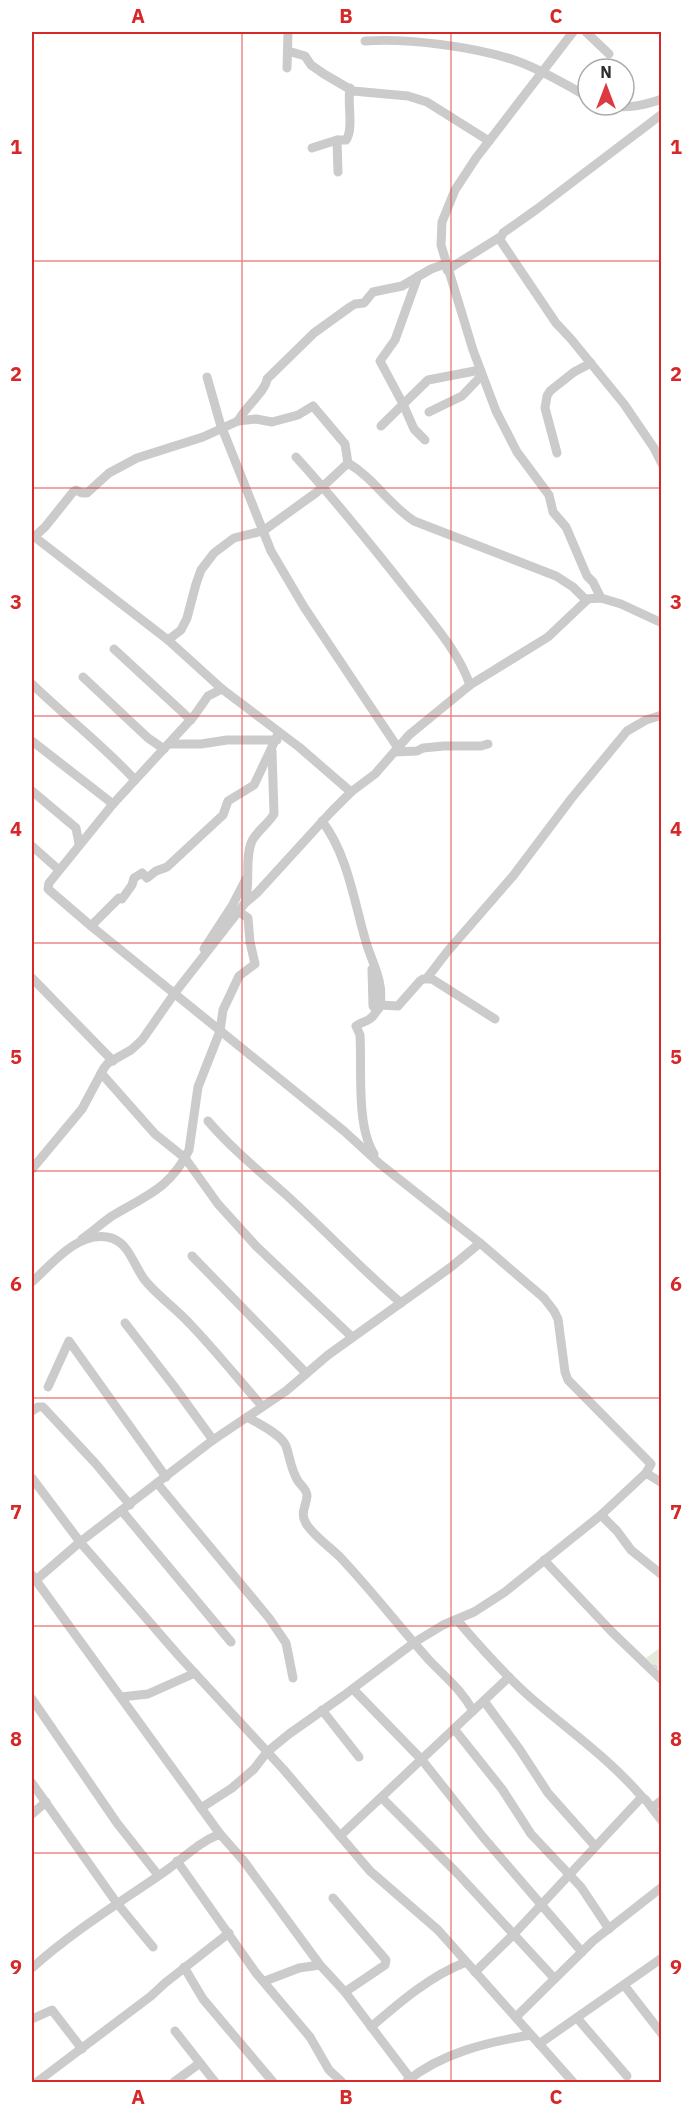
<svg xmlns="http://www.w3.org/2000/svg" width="693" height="2114" viewBox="0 0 693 2114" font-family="'IBM Plex Sans',sans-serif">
	<defs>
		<pattern id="forest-crowns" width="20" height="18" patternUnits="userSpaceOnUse" patternTransform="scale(1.5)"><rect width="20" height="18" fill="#e4ebdd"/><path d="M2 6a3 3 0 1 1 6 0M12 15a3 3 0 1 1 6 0" fill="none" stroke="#c4cabe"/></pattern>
	</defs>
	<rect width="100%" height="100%" fill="#fff"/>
	<!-- forest -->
	<path fill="url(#forest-crowns)" d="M661 1647V1672L646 1658Z"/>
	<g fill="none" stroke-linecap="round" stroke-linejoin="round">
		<!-- minor -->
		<g stroke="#cbcbcb" stroke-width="9">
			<path d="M573 32 476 158 455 190 442 222 441 245 473 350 496 411 517 452 549 495 553 512 566 527 587 576 593 582 601 598"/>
			<path d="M586 32 609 54"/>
			<path d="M365 41C408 38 477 47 517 61 542 70 565 84 588 97"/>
			<path d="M288 51 305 56 311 65 324 74 353 91 408 96 427 102 489 141"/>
			<path d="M287 68 288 32"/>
			<path d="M606 105C626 109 642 106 662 99"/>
			<path d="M662 114 537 209 503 233 500 240 556 323 571 339 624 404 654 448 662 464"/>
			<path d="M337 140 338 172"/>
			<path d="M312 148 337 140H346C354 129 347 103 350 88"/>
			<path d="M447 270 500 237"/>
			<path d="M418 276 395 340 380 361 403 404 414 429 425 440"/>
			<path d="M207 377 220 423 271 551 304 607 398 748"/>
			<path d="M429 412 462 396 482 375"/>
			<path d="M238 421C245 407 266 391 267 379L314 333 350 307 355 304 364 303 373 292 402 286 431 269 445 264"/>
			<path d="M381 426 428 380 480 370"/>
			<path d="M557 453 545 408 547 396 550 391 574 372 591 363"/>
			<path d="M348 463C374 478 389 505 414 521L556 576 573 587 585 599 601 598 621 604 662 623"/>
			<path d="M32 535 168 640 222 689 299 747 351 792"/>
			<path d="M34 537 45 527 73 492 76 490 82 493H87L109 473 137 458 203 437 238 421 256 419 272 422 298 415 313 406 345 444 348 463"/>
			<path d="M168 640 181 630 187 618 196 584 201 570 214 553 234 538 263 531 317 492 348 463"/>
			<path d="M114 649 191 720"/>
			<path d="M83 677 148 738 164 749"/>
			<path d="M32 684C66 717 103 745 135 780"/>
			<path d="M470 685 548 637 587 600"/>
			<path d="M32 741 113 804"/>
			<path d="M169 744H201L227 740H277"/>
			<path d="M395 752 417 751 423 748 444 746H481L488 744"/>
			<path d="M32 791 76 828 79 844"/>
			<path d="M322 821C348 855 354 902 366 942 372 963 384 981 380 1004 379 1011 380 1006 376 1012 369 1023 364 1020 356 1026L360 1035C362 1068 356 1126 374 1154"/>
			<path d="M32 846 59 870"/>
			<path d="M245 903C251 884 244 858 252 841 257 831 268 824 274 814L272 751"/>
			<path d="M91 926 119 898 122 899 132 885 134 878 142 873 147 878 156 871 167 867 223 815 228 801 254 785 279 732"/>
			<path d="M204 949 232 906 247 877"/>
			<path d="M372 969 373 1006 377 1010"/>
			<path d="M32 978 113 1061"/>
			<path d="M427 978 447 952 513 876 571 799 627 731 646 720 662 715"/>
			<path d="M380 1005 398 1006 420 981 423 979H432L495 1019"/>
			<path d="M101 1073 155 1134 185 1158 218 1204 256 1246 352 1337"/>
			<path d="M208 1121C231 1148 258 1170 284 1193 324 1229 360 1268 401 1303"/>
			<path d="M32 1169 82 1109 104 1068 108 1063 131 1050 142 1040 174 994 245 903 257 893 331 812 351 792 375 774 409 735 470 685C458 651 432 622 410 594 373 547 336 501 296 457"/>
			<path d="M82 1239C92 1232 102 1223 112 1216 145 1196 170 1189 189 1150L198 1087 220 1031 223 1010 239 976 255 964 250 942 248 918 238 911"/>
			<path d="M192 1256 306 1373"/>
			<path d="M32 1282C52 1264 77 1232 107 1237 128 1240 133 1264 144 1279 157 1296 176 1308 190 1324 215 1350 238 1379 262 1406"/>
			<path d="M125 1323 173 1385 213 1440"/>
			<path d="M48 1387 69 1341 166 1477"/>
			<path d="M32 1411 38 1407H43L96 1464 130 1505"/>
			<path d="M247 1417C258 1423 281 1434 286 1446 290 1458 291 1470 298 1481 301 1486 307 1489 307 1496 306 1508 299 1513 307 1525 316 1538 329 1546 340 1557 371 1590 399 1626 429 1660 445 1677 462 1690 473 1711"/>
			<path d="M646 1473 662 1483"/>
			<path d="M32 1478 80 1542 179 1656 284 1770 370 1871 438 1930 573 2082"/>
			<path d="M157 1483 269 1618 286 1643 293 1678"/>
			<path d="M122 1511 231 1642"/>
			<path d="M601 1515 617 1531 631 1550 662 1575"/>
			<path d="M544 1560 612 1632 662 1680"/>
			<path d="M32 1575 220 1834 243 1860 320 1965 345 1992 413 2082"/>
			<path d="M36 1580 80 1542 213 1440 286 1391 328 1355 451 1267 480 1243"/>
			<path d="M457 1620C480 1647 503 1673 530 1697 568 1730 610 1759 643 1798"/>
			<path d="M353 1689 422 1760 483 1837 582 1952"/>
			<path d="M121 1697 148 1694 195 1673"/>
			<path d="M32 1699 117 1823 158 1875"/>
			<path d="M484 1701 520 1750 548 1793 595 1846"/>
			<path d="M322 1710 359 1757"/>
			<path d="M455 1730 502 1789 531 1834 581 1887 609 1929"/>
			<path d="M32 1783 116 1902 153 1947"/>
			<path d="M382 1798 458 1874 554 1978"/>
			<path d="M201 1808 232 1788 254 1769 267 1752 289 1734 343 1696 415 1642 443 1625 474 1612 505 1592 601 1515 646 1473 651 1464 568 1380 565 1372 558 1319 554 1311 544 1298 480 1243 380 1164 344 1131 91 926 48 889 49 883 113 804 194 716 208 696 222 689"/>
			<path d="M652 1808 662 1800"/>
			<path d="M32 1814 46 1802"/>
			<path d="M340 1836 509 1677"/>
			<path d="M177 1861 256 1973 310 2037 329 2070 342 2082"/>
			<path d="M333 1898 386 1960 385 1965 345 1992"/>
			<path d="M184 1967 203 1999 273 2082"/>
			<path d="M32 1968C73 1931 121 1902 167 1870 185 1857 199 1842 220 1834"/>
			<path d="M475 1972 514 1934 640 1799H645L662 1821"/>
			<path d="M265 1981 299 1968 320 1965"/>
			<path d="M624 1985 662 2034"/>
			<path d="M516 2017 593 1941 662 1887"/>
			<path d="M577 2018 627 2076"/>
			<path d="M32 2019 52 2010 82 2049"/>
			<path d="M371 2027C400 2002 430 1976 466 1962"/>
			<path d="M175 2031 215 2082"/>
			<path d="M539 2044 662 1958"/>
			<path d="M407 2081C442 2053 487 2042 531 2035"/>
			<path d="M37 2082 151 1996 165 1983 229 1933"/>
			<path d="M174 2082 200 2063"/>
		</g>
	</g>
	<!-- grid -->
	<path fill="none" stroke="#d62828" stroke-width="1.5" stroke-opacity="0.55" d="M242 32V2082M451 32V2082M32 261H662M32 488H662M32 716H662M32 943H662M32 1171H662M32 1398H662M32 1626H662M32 1853H662"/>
	<!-- border -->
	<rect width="693" height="2114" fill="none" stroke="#ffffff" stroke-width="66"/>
	<!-- north arrow -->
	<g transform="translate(606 87)"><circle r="28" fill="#ffffff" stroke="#ababab" stroke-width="1.5"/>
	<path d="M0-4.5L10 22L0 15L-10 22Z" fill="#dd3940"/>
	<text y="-9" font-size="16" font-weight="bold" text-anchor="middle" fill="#2e2e2e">N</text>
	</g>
	<rect x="33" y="33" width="627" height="2048" fill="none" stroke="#d62828" stroke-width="2"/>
	<g font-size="20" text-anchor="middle" font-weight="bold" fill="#d62828">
		<text x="138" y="23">A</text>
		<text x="346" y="23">B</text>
		<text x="556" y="23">C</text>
		<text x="16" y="154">1</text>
		<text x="676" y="154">1</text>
		<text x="16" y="381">2</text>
		<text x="676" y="381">2</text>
		<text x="16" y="609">3</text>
		<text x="676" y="609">3</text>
		<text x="16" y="836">4</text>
		<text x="676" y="836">4</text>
		<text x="16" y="1064">5</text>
		<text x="676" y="1064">5</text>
		<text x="16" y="1291">6</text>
		<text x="676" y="1291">6</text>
		<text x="16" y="1519">7</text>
		<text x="676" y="1519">7</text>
		<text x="16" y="1746">8</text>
		<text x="676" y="1746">8</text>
		<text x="16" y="1974">9</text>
		<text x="676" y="1974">9</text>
		<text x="138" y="2104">A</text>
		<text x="346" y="2104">B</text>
		<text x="556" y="2104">C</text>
	</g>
</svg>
